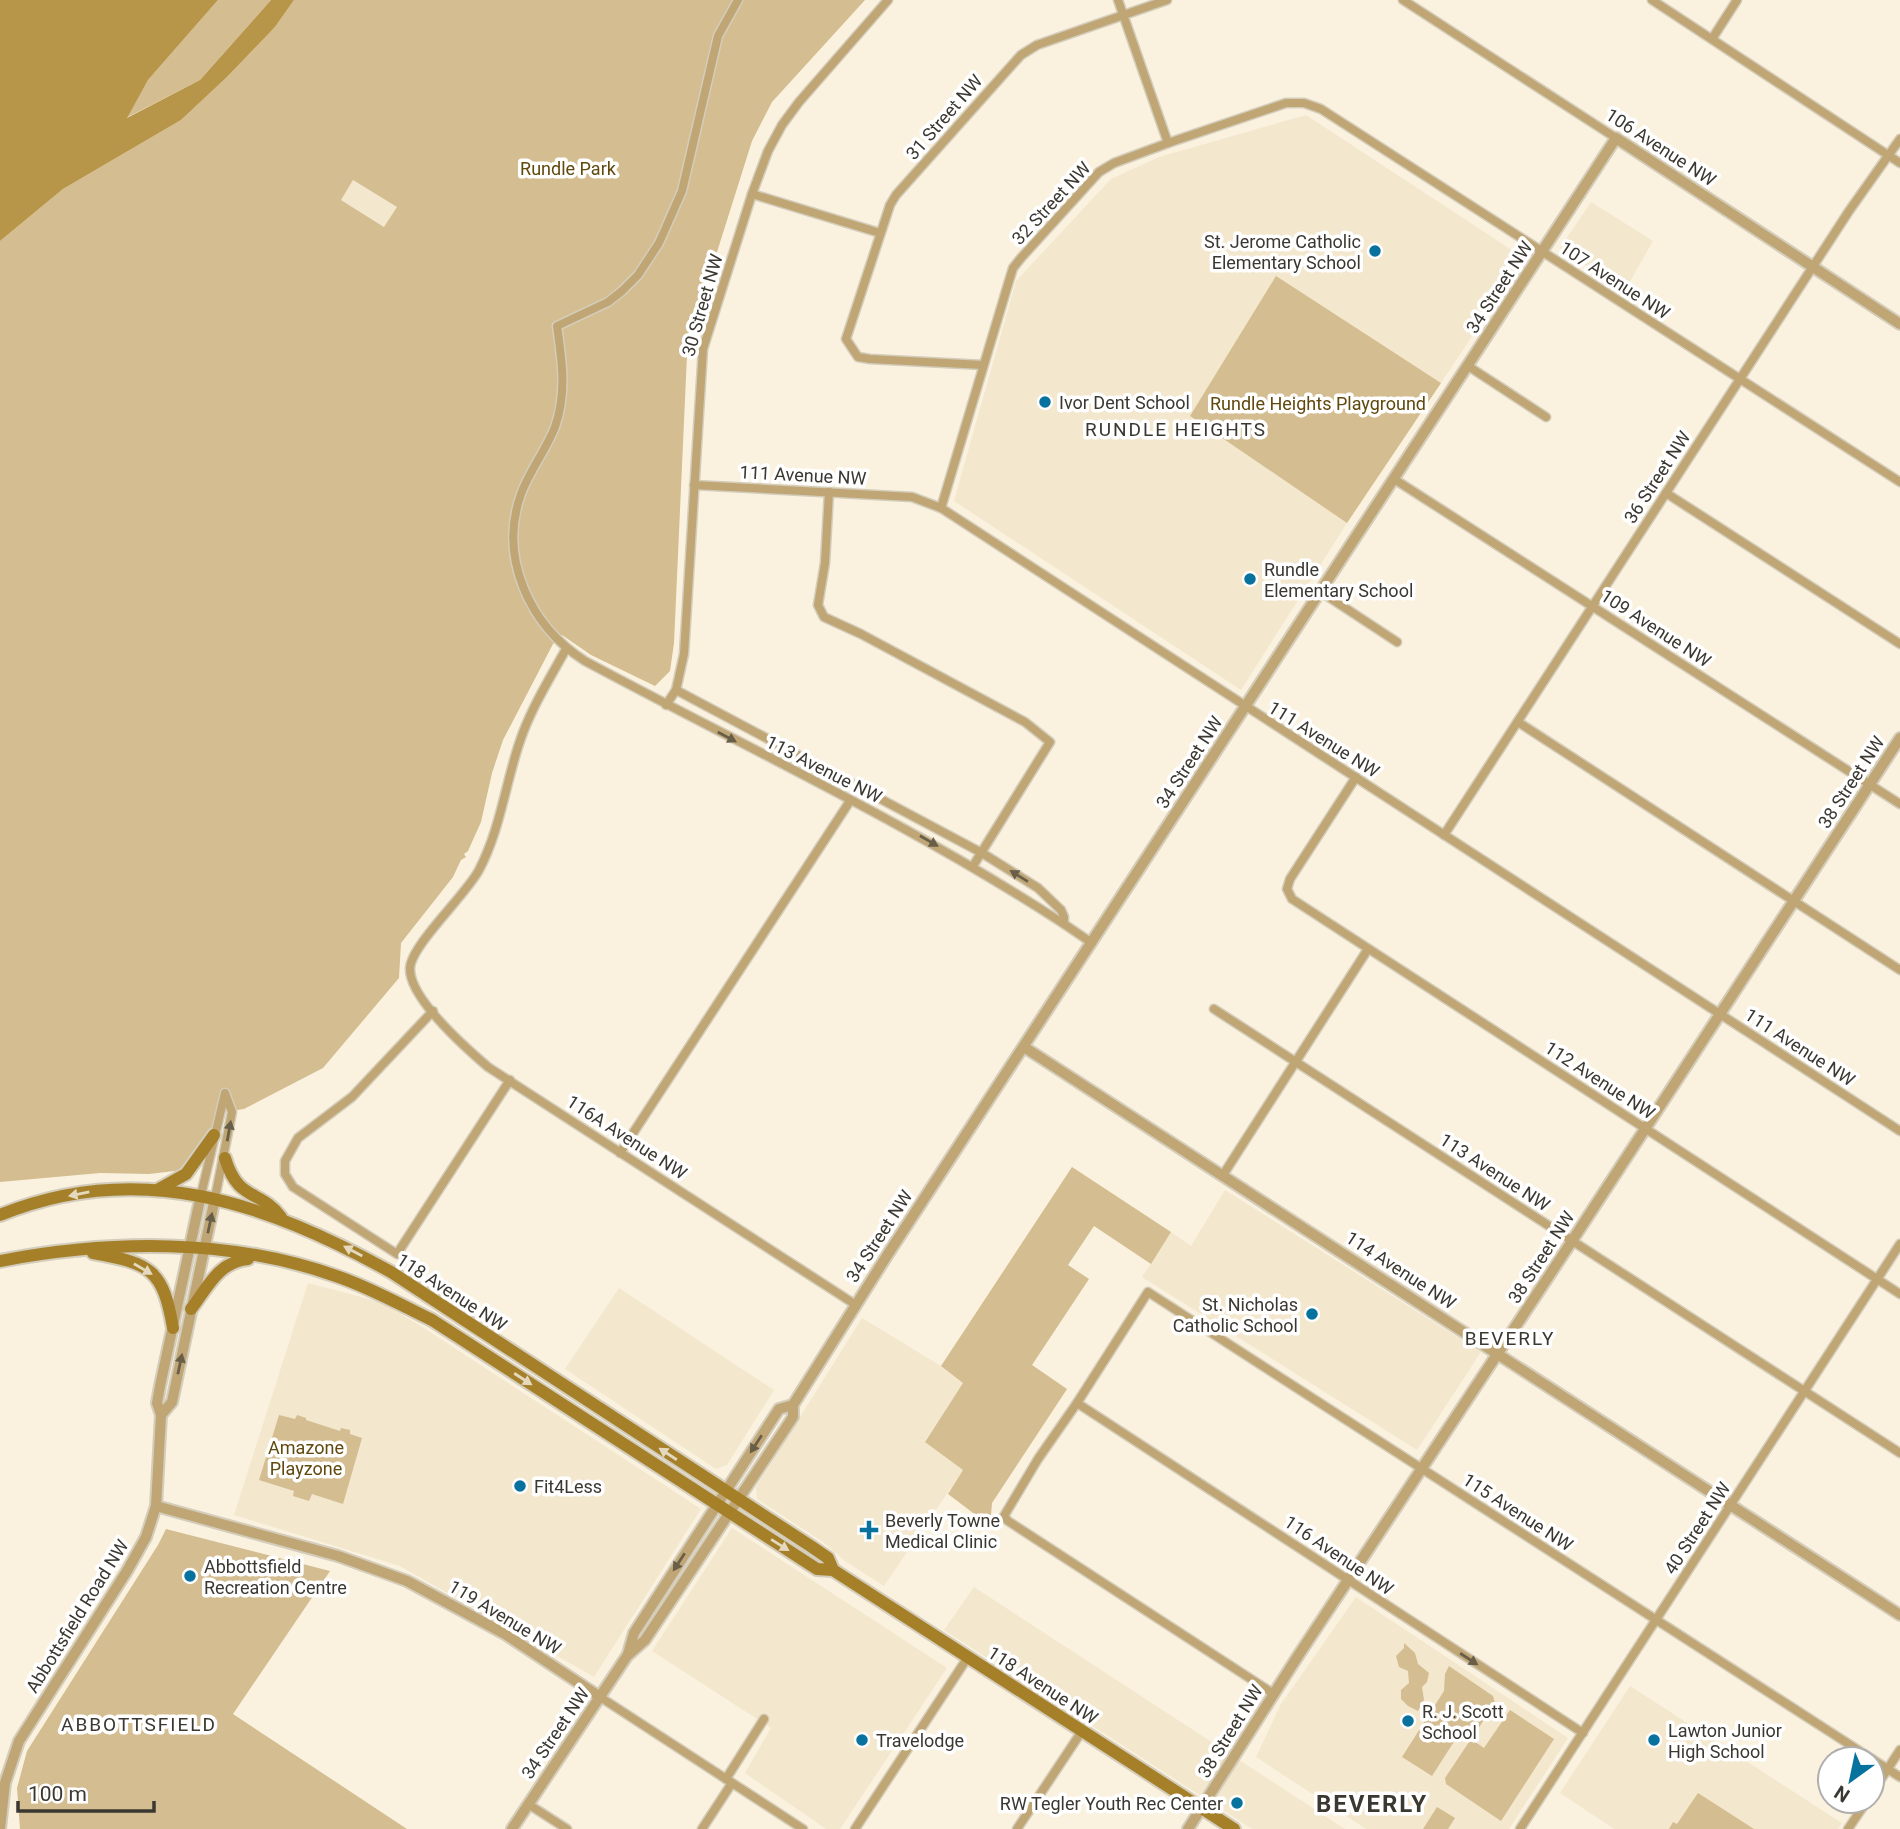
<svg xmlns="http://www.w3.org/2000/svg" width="1900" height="1829" viewBox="0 0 1900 1829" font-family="Roboto,sans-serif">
	<rect width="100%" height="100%" fill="#faf2df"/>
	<!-- built -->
	<g fill="#f3e7ce">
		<path d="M1306 115 1524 258 1441 383 1276 277 1190 416 1347 523 1241 690 954 501 1016 281 1111 179 1159 157Z"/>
		<path d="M353 180 397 207 385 227 341 200Z"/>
		<path d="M1591 202 1653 241 1624 292 1560 248Z"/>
		<path d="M1225 1190 1481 1352 1417 1450 1142 1277 1171 1232 1191 1246Z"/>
		<path d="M308 1283 380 1302 424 1328 701 1509 594 1677 400 1566 234 1515Z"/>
		<path d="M619 1288 774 1390 727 1465 716 1469 565 1369Z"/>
		<path d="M862 1318 941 1366 963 1383 925 1441 963 1470 884 1586 845 1561 823 1542 757 1499 756 1487Z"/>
		<path d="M732 1528 947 1668 840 1829H826L745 1773 771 1728 652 1651Z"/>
		<path d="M974 1587 1345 1829H1252L944 1630Z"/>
		<path d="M1356 1597 1568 1738 1509 1829H1366L1256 1757 1281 1704Z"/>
		<path d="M1630 1686 1842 1823 1838 1829H1614L1560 1793Z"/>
	</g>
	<!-- green -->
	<g fill="#d3bd91" fill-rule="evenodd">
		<path d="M218 0H271L200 80 126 118 148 80Z"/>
		<path d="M294 0H865L772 102 752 141 700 306 687 355 674 643 670 671 655 686 591 655 562 635 553 644 503 740 492 773 481 822 468 851 464 854 466 857 461 860 453 877 401 943 399 978 323 1068 244 1109 223 1112 183 1170 149 1174 100 1173 0 1182V241L63 189 181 120 227 77 275 27ZM353 180 397 207 384 227 341 200Z"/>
		<path d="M1276 276 1441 383 1347 523 1190 416Z"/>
		<path d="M1072 1167 1171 1232 1151 1264 1094 1226 1068 1265 1089 1279 1032 1365 1067 1389 992 1503 991 1515 997 1522 993 1528 948 1494 963 1470 925 1442 963 1383 941 1366Z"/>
		<path d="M279 1415 295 1419 297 1415 306 1418V1420L340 1431 341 1428 350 1430V1434L362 1438 343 1504 312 1494 309 1501 293 1496 294 1491 259 1480Z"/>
		<path d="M166 1529 330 1571 233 1714 407 1829H20L17 1788 27 1751 158 1545Z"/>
		<path d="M1404 1643 1415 1653 1418 1664 1429 1673 1427 1682 1422 1687 1424 1700 1418 1711 1408 1706 1401 1699V1690L1409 1683 1408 1671 1399 1667 1396 1656 1404 1648Z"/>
		<path d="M1449 1666 1493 1696 1495 1703 1472 1738 1462 1729 1432 1776 1402 1757 1444 1691 1445 1674Z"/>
		<path d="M1510 1710 1554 1739 1501 1821 1446 1784 1445 1778 1471 1739 1484 1748Z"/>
		<path d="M1698 1793 1754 1829H1669L1673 1822 1677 1824Z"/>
		<path d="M1437 1807 1455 1818 1448 1829H1423Z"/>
	</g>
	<!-- water -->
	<path fill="#b79549" d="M0 0H218L148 80 127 118 200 80 271 0H294L275 27 227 77 181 120 63 189 0 241Z"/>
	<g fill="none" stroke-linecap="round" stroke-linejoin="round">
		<!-- minor casing -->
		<g stroke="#d4cdbc" stroke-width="11">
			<g id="minor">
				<path d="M1118 0 1168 143"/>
				<path d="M1403 0 1616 138"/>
				<path d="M1652 0 1900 163"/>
				<path d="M1712 39 1737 0"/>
				<path d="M752 194 880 233"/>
				<path d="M983 365 870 359 858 357 846 339 890 205 896 195 1021 55 1037 45 1167 0"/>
				<path d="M1468 366 1546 417"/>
				<path d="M1394 479 1900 804"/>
				<path d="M694 485 912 497 941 508 1900 1131"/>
				<path d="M829 492 825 563 818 605 824 617 861 634 1025 722 1050 742 973 866"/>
				<path d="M1666 493 1900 644"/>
				<path d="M941 508 1009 281 1013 268 1021 258 1099 172 1114 163 1168 143 1286 103H1304L1321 109 1900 482"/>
				<path d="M1321 592 1397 642"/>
				<path d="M566 649C549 680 530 710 519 744 505 786 500 830 479 870 466 895 410 946 410 969 410 999 467 1049 488 1067L856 1305"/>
				<path d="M676 690 982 853 1038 888 1061 910 1064 917V924C911 824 745 747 585 661 530 626 498 558 521 494 530 470 546 450 555 427 567 393 562 360 557 326L608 302 622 291 638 275 659 243 682 191 718 36 738 0"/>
				<path d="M666 705 676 690 684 654 703 349 752 194 768 151 782 125 799 102 888 0"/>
				<path d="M1518 722 1900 970"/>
				<path d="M1356 777 1290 879 1287 889 1292 899 1900 1294"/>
				<path d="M1444 835 1849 211 1900 139"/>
				<path d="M1064 924 1092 943"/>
				<path d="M1214 1009 1900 1453"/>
				<path d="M433 1011 352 1097 298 1138 285 1161V1174L293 1187 397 1254 510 1080"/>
				<path d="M620 1153 850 801"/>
				<path d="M1223 1175 1368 949"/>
				<path d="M201 1195 225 1093 232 1112 215 1198"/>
				<path d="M1077 1403 1583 1733"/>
				<path d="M1274 1694 1008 1521 1004 1516 1038 1459 1077 1403 1148 1292 1872 1759"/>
				<path d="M600 1697 803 1829"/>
				<path d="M1872 1759 1900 1777"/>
				<path d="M726 1779 764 1719"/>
				<path d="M1872 1793 1900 1750"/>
				<path d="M528 1804 567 1829"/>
				<path d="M702 1829 732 1783"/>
				<path d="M855 1829 968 1657"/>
				<path d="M1017 1829 1082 1731"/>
				<path d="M1520 1829 1900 1244"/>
				<path d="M1848 1829 1867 1801"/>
			</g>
		</g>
		<!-- tertiary casing -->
		<g stroke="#d4cdbc" stroke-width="14">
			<g id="tertiary">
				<path d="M1024 1047 1900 1615"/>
				<path d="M161 1415 172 1402 215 1198"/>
				<path d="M156 1506 338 1556 407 1581 505 1634 600 1697"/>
				<path d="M628 1654 634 1633 779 1409 793 1405"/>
				<path d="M0 1829 5 1783 19 1741 127 1571 146 1537 156 1506 161 1415 157 1403 160 1386 201 1195"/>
				<path d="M512 1829 627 1656 645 1640 793 1417V1405L888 1254 1616 138 1900 324"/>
				<path d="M1188 1829 1296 1659 1572 1241 1900 738"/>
			</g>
		</g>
		<!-- secondary casing -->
		<g stroke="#d4cdbc" stroke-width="16">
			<g id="secondary">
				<path d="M225 1158C238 1202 260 1189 281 1217"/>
				<path d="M159 1189 186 1174 214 1135"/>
				<path d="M0 1215C140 1158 266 1203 391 1272L812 1547 828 1558 833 1570"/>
				<path d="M93 1253C150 1263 163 1269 173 1328"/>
				<path d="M0 1261C110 1240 229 1238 336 1276 369 1287 401 1305 432 1320L817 1569 833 1570 1234 1829"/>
				<path d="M191 1309C208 1287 218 1262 248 1259"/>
			</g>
		</g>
		<!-- minor -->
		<use href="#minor" stroke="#bfa674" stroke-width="8"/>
		<!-- tertiary -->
		<use href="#tertiary" stroke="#bfa674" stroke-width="10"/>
		<!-- secondary -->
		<use href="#secondary" stroke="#a58029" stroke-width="12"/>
	</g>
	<!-- one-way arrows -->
	<defs><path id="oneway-solid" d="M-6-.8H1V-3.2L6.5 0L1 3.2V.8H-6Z" transform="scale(1.75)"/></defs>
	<g fill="#695e48">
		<use href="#oneway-solid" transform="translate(727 737) rotate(28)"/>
		<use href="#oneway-solid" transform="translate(929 841) rotate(30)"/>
		<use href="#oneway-solid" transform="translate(1019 876) rotate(-148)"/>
		<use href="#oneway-solid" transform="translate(229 1131) rotate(-80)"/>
		<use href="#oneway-solid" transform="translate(210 1223) rotate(-78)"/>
		<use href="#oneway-solid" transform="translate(180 1364) rotate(-78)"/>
		<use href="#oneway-solid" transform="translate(756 1444) rotate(123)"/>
		<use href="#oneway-solid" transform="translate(679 1562) rotate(123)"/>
		<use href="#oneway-solid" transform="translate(1469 1659) rotate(33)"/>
	</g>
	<g fill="#e4d9bf">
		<use href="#oneway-solid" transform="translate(79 1194) rotate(169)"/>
		<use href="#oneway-solid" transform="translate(353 1251) rotate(-152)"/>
		<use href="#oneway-solid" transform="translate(143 1269) rotate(30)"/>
		<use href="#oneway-solid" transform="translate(523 1379) rotate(33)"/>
		<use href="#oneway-solid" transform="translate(668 1454) rotate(-147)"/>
		<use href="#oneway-solid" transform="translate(780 1545) rotate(32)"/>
	</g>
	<!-- markers -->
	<g fill="#08729e" stroke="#fff" stroke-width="2.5">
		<circle cx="1375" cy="251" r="7"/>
		<circle cx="1045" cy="402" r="7"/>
		<circle cx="1250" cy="579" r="7"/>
		<circle cx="1312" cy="1314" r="7"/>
		<circle cx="520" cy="1486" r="7"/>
		<path d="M865.5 1519.5h7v7h7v7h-7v7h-7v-7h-7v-7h7z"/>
		<circle cx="190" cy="1576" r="7"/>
		<circle cx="1408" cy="1721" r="7"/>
		<circle cx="862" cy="1740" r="7"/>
		<circle cx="1654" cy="1740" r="7"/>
		<circle cx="1237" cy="1803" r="7"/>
	</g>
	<g text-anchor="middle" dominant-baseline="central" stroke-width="7" stroke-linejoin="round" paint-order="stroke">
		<!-- street labels -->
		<g font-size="18" fill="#3b3831" stroke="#fff">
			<text transform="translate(944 117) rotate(-49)">31 Street NW</text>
			<text transform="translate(1661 147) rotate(33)">106 Avenue NW</text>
			<text transform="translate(1051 203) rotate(-47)">32 Street NW</text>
			<text transform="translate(1615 280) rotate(33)">107 Avenue NW</text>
			<text transform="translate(1499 287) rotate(-57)">34 Street NW</text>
			<text transform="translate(702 305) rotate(-74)">30 Street NW</text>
			<text transform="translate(803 475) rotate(3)">111 Avenue NW</text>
			<text transform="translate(1657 477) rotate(-57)">36 Street NW</text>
			<text transform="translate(1656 628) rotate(33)">109 Avenue NW</text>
			<text transform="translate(1324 739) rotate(32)">111 Avenue NW</text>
			<text transform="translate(1189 762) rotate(-57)">34 Street NW</text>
			<text transform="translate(824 769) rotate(27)">113 Avenue NW</text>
			<text transform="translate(1851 782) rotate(-57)">38 Street NW</text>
			<text transform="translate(1800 1047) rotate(33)">111 Avenue NW</text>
			<text transform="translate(1600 1080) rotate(33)">112 Avenue NW</text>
			<text transform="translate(627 1137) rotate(33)">116A Avenue NW</text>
			<text transform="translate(1495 1172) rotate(33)">113 Avenue NW</text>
			<text transform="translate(879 1236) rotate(-57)">34 Street NW</text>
			<text transform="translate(1541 1257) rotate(-57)">38 Street NW</text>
			<text transform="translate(1401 1270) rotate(33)">114 Avenue NW</text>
			<text transform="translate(452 1292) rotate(33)">118 Avenue NW</text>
			<text transform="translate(1518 1512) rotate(33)">115 Avenue NW</text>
			<text transform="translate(1697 1528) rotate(-57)">40 Street NW</text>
			<text transform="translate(1339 1555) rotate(34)">116 Avenue NW</text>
			<text transform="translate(77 1616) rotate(-58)">Abbottsfield Road NW</text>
			<text transform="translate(505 1617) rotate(31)">119 Avenue NW</text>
			<text transform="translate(1043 1685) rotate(33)">118 Avenue NW</text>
			<text transform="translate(1230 1731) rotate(-58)">38 Street NW</text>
			<text transform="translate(555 1733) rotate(-56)">34 Street NW</text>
		</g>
		<!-- park labels -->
		<g font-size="18" fill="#61490d" stroke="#fff">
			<text x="568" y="168">Rundle Park</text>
			<text x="1318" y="403">Rundle Heights Playground</text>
			<text x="306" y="1447">Amazone<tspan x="306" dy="21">Playzone</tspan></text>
		</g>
		<!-- poi labels -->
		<g font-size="18" fill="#3b3831" stroke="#fff" text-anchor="start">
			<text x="1361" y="241" text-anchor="end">St. Jerome Catholic<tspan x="1361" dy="21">Elementary School</tspan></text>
			<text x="1059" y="402">Ivor Dent School</text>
			<text x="1264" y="569">Rundle<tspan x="1264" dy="21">Elementary School</tspan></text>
			<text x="1298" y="1304" text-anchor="end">St. Nicholas<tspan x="1298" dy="21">Catholic School</tspan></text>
			<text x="534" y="1486">Fit4Less</text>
			<text x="885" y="1520">Beverly Towne<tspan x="885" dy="21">Medical Clinic</tspan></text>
			<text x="204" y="1566">Abbottsfield<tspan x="204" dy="21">Recreation Centre</tspan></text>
			<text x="1422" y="1711">R. J. Scott<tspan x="1422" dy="21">School</tspan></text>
			<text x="1668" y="1730">Lawton Junior<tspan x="1668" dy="21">High School</tspan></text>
			<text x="876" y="1740">Travelodge</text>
			<text x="1223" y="1803" text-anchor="end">RW Tegler Youth Rec Center</text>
		</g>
		<!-- neighbourhood labels -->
		<g font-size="19" letter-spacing="2" fill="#3b3831" stroke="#fff">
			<text x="1176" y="429">RUNDLE HEIGHTS</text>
			<text x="1510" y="1338">BEVERLY</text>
			<text x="139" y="1724">ABBOTTSFIELD</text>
		</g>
		<!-- district labels -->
		<g font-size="24" font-weight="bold" letter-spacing="2" fill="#3b3831" stroke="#fff">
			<text x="1372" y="1804">BEVERLY</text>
		</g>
	</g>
	<!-- north arrow -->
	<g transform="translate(1851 1780) rotate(213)"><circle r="33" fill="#ffffff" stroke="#b1afad" stroke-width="2"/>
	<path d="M0-5L12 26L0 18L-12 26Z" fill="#08729e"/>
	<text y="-10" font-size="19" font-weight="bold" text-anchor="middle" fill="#3b3831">N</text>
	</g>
	<!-- scale -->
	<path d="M18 1801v10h136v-10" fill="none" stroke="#3b3831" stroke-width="3.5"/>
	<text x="28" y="1801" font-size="21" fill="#3b3831" stroke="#ffffff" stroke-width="5" paint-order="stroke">100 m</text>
</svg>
